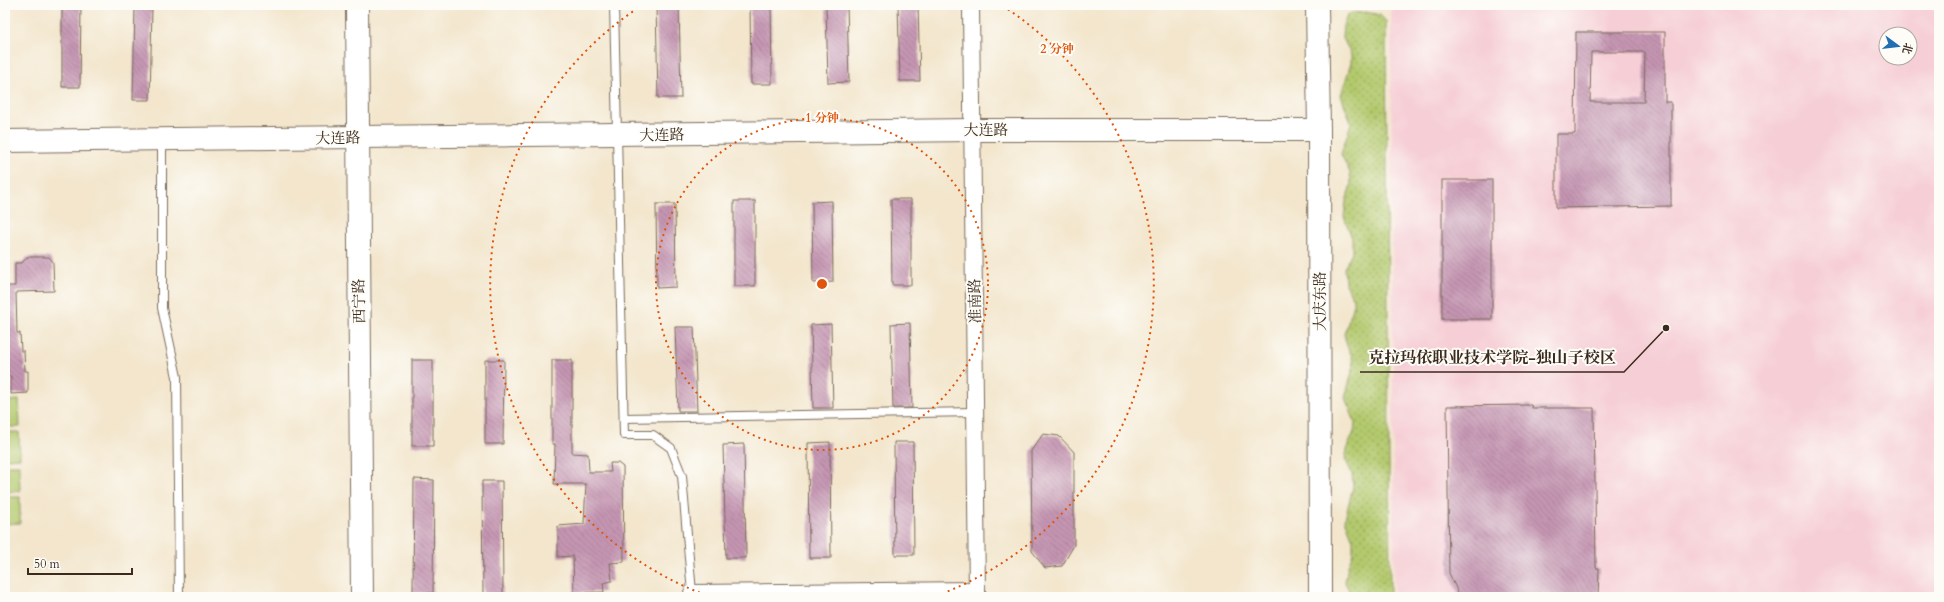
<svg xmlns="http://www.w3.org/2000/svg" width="1944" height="602" viewBox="0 0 1944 602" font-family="Cardo,'Noto Serif SC',serif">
	<defs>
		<pattern id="grass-dots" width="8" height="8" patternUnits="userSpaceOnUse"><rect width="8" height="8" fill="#b3c96d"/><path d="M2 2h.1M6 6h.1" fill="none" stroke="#93a359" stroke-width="1.8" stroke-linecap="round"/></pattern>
		<pattern id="building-back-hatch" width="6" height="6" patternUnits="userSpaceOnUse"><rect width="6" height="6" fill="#c595b2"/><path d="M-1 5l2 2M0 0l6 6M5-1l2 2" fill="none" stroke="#a17a90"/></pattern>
	</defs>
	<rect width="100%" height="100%" fill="#fdfcf7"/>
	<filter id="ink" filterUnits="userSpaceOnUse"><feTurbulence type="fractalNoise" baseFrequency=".025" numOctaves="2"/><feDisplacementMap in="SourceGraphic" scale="8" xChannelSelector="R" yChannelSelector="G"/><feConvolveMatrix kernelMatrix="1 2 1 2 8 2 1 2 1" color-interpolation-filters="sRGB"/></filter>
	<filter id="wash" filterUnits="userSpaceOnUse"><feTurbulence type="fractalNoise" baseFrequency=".012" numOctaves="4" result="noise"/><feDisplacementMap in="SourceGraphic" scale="16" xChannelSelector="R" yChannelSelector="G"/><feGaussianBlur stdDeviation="0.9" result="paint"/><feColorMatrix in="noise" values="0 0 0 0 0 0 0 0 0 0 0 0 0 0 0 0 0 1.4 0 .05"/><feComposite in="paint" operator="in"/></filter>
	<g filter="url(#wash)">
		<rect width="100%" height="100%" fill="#f3e6cd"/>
		<!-- built -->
		<path fill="#f6cfd6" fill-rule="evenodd" d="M1391 5H1939V597H1394ZM1886 34H1910V58H1886Z"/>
		<!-- grass -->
		<path fill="url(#grass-dots)" stroke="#777a46" d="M1366 12 1380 15 1386 21 1390 597H1352L1345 582 1348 565 1353 553V540L1345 519 1353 486 1352 473 1345 459 1348 446 1354 432 1355 422 1345 398 1353 368 1352 356 1347 346 1344 334 1353 308V299L1345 282 1344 268 1352 252V238L1344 217 1346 202 1351 184 1350 173 1341 154 1351 123 1341 95 1351 63V55L1342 36 1343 26 1347 16 1351 13Z"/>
		<!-- pitch -->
		<g fill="#b3c96d" stroke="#777a46">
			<path d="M19 400 20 427H5V401Z"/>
			<path d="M5 432H19L20 458 5 459Z"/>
			<path d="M5 465H19L20 491 5 492Z"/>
			<path d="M5 497H20V523L5 524Z"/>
		</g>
		<g id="blocks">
			<!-- building -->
			<g fill="url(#building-back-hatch)" fill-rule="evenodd">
				<path d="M62 5H81L80 87H62Z"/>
				<path d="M656 5H679L681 98H658Z"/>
				<path d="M750 5H771L772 84H751Z"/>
				<path d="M826 5H847L849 82 828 83Z"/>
				<path d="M898 5H918L920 81H900Z"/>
				<path d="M135 7H152L150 100H133Z"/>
				<path d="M1576 32H1665V102H1671V206L1556 208V134H1575ZM1591 52H1645L1644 102H1590Z"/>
				<rect x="1442" y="180" width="50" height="139"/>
				<path d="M891 199H911V285H892Z"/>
				<rect x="734" y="201" width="21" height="85"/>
				<path d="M832 201 833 282 813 283 812 202Z"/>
				<path d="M656 204H675L676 287 657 288Z"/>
				<path d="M27 257H49L53 262 54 291 16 292 17 333H20L21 351H24L25 371H28V393L11 394V376H8L7 358H5V286H15V263H22Z"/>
				<path d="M910 323 912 408H893L891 324Z"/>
				<path d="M831 324 833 408H813L811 325Z"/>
				<path d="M675 327H694L697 411H678Z"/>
				<rect x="412" y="360" width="21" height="86"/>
				<path d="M485 360H504L503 444H485Z"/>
				<path d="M552 360H572V453L588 454 589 472H611L610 463H618L623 467 624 562 610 563 612 581 603 583 604 592 574 593 573 556 558 557V526L584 524 586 484H554L555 444H552Z"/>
				<path d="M1531 405 1532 408H1594L1596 568H1599L1598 597H1460L1449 573 1447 406Z"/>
				<path d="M1043 434 1059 436 1074 452V545L1062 566 1045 568 1032 551 1031 451Z"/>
				<path d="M830 442 831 558H809L808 443Z"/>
				<path d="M894 442H913L914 555H895Z"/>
				<path d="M744 444 746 558H726L723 445Z"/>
				<path d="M414 479 434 480 433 593H413Z"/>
				<path d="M482 481H502L503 593 483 594Z"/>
			</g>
		</g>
	</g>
	<g filter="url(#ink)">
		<use href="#blocks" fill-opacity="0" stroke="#7b6c5b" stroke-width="1"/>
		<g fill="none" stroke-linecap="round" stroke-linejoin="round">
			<!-- lane casing -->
			<g stroke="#7b6c5b" stroke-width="10">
				<g id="lane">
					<path d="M614 5 624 435H653L671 448 682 476 692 593"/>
					<path d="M162 141V308L177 377 179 597"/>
					<path d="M624 418 976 412"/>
				</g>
			</g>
			<!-- street casing -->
			<g stroke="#7b6c5b" stroke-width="18">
				<g id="street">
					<path d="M971 5 977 597"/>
					<path d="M692 597V593L977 590"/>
				</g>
			</g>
			<!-- secondary casing -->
			<g stroke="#7b6c5b" stroke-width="24">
				<g id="secondary">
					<path d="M357 5 362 597"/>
					<path d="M1317 5 1319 130 1320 597"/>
					<path d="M5 141 972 130H1319"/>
				</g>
			</g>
			<!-- lane -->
			<use href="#lane" stroke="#fff" stroke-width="8"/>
			<!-- street -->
			<use href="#street" stroke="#fff" stroke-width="16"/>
			<!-- secondary -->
			<use href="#secondary" stroke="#fff" stroke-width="22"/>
		</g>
	</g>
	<!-- distance rings -->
	<g fill="none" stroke="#df570d" stroke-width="2" stroke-dasharray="2 4">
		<circle cx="822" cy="284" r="166"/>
		<path d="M711 597A332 332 0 0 1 641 6M1003 6A332 332 0 0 1 933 597"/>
	</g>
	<g text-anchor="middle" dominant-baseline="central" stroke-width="4" stroke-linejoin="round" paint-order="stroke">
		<!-- street labels -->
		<g font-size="15" fill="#3b2a1e" stroke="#fdfcf7">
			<text x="986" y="130">大连路</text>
			<text transform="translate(662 135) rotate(-1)">大连路</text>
			<text transform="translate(338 138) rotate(-1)">大连路</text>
			<text transform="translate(359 301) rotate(-91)">西宁路</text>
			<text transform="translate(975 301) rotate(-91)">准南路</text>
			<text transform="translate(1320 301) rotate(-90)">大庆东路</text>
		</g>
	</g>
	<circle cx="822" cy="284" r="6" fill="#df570d" stroke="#fdfcf7" stroke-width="2"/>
	<g font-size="12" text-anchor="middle" font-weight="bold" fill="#df570d" stroke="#fdfcf7" stroke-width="4" stroke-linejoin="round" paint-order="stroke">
		<text x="1057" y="53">2 分钟</text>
		<text x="822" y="122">1 分钟</text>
	</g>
	<!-- callouts -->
	<path fill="none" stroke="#3b2a1e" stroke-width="1.5" d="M1666 328L1624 372H1360"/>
	<circle fill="#3b2a1e" stroke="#fdfcf7" stroke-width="1.5" cx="1666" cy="328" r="4"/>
	<g font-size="16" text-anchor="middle" font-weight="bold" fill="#3b2a1e" stroke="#fdfcf7" stroke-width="4" stroke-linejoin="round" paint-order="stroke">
		<text x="1492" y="363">克拉玛依职业技术学院-独山子校区</text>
	</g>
	<!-- margin -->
	<rect width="1944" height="602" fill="none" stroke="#fdfcf7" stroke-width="20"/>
	<!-- north arrow -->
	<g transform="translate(1898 46) rotate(105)"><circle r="19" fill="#fdfcf7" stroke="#afa8a0"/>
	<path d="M0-3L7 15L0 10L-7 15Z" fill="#1f6fb2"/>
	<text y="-6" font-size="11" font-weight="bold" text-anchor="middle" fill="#3b2a1e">北</text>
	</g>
	<!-- scale -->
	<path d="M28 568v6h104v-6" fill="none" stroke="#3b2a1e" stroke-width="2"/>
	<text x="34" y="568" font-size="12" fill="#3b2a1e" stroke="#fdfcf7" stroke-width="3" paint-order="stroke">50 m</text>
</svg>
